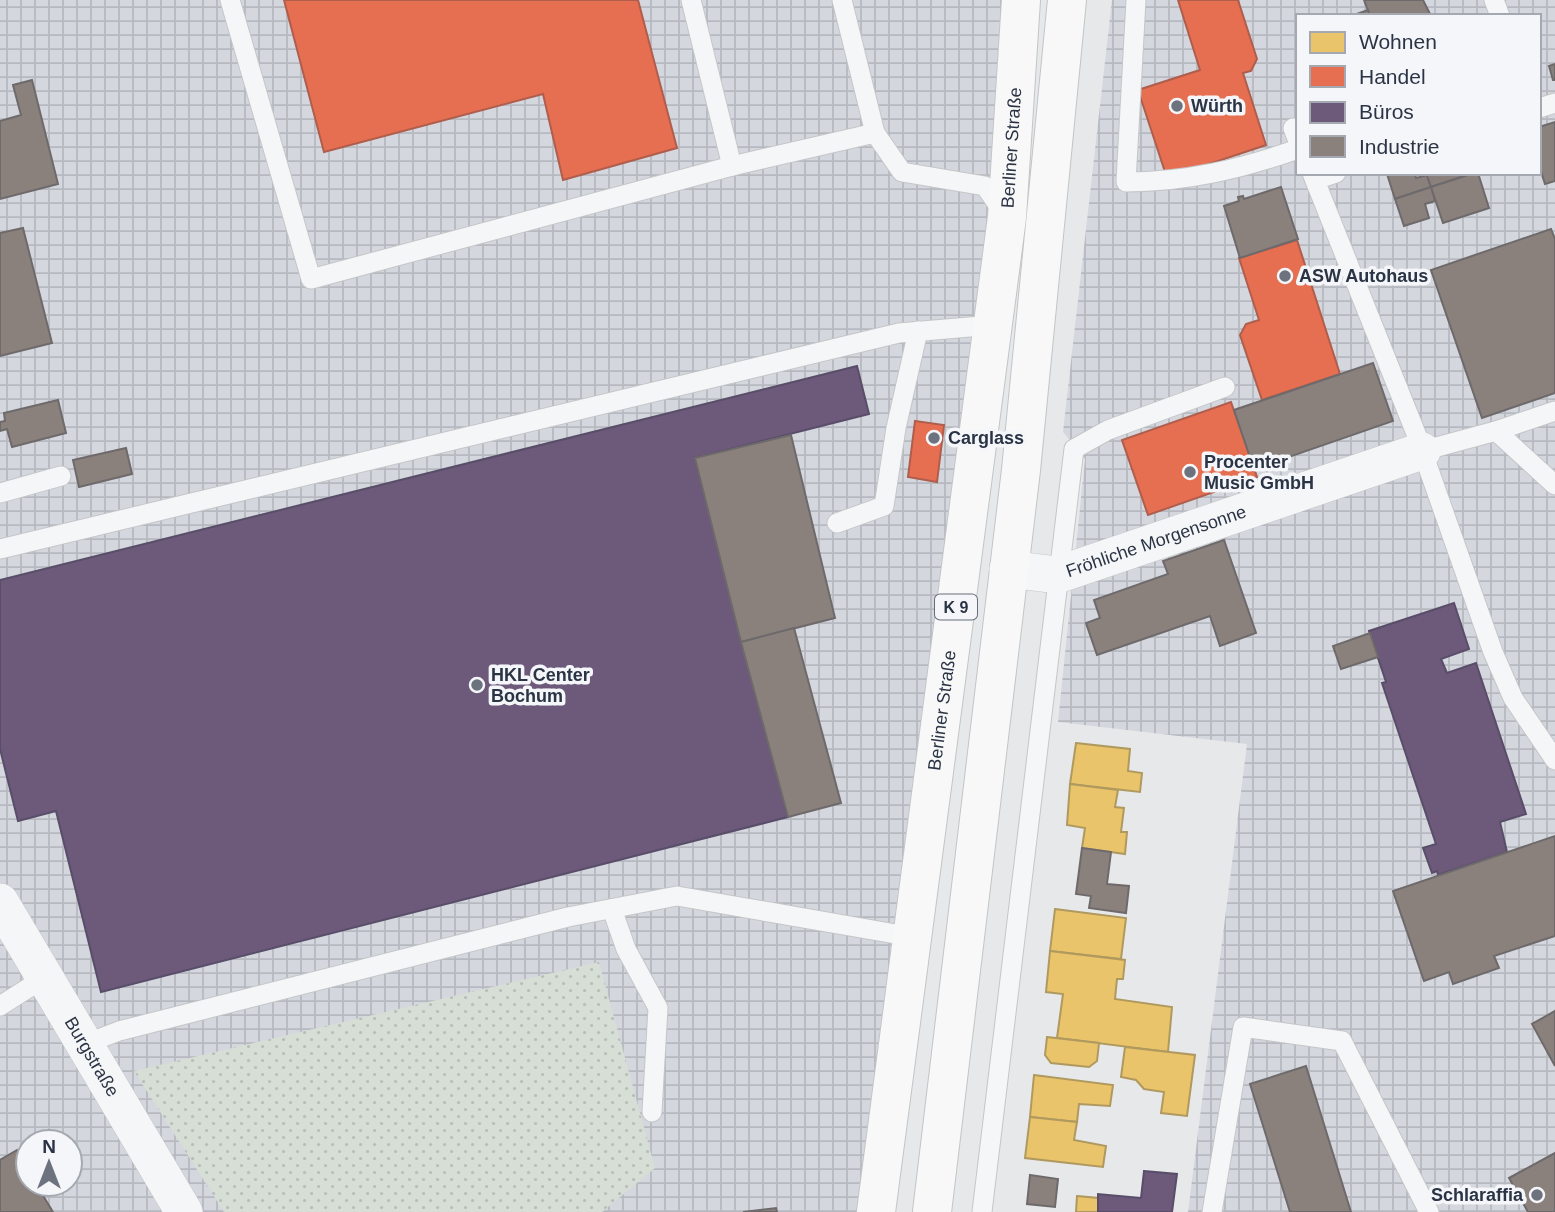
<svg xmlns="http://www.w3.org/2000/svg" width="1555" height="1212" viewBox="0 0 1555 1212" font-family="Arial,sans-serif">
	<defs>
		<pattern id="industrial-grid" width="8" height="8" patternUnits="userSpaceOnUse" patternTransform="scale(1.75)"><rect width="8" height="8" fill="#d4d7dd"/><path d="M0 4h8M4 0v8" fill="none" stroke="#b6b9bf"/></pattern>
		<pattern id="grass-dots" width="8" height="8" patternUnits="userSpaceOnUse" patternTransform="scale(1.75)"><rect width="8" height="8" fill="#d6ded6"/><path d="M2 2h.1M6 6h.1" fill="none" stroke="#b8bfb9" stroke-width="1.8" stroke-linecap="round"/></pattern>
	</defs>
	<rect width="100%" height="100%" fill="#e6e8ea"/>
	<!-- industrial -->
	<g fill="url(#industrial-grid)" fill-rule="evenodd">
		<path d="M0 0H1003L996 160 857 1212H0ZM28 1142H70V1184H28Z"/>
		<path d="M1112 0H1555V1212H1188L1247 744 1058 722 1085 459 1063 432ZM1298 16H1539V173H1298Z"/>
	</g>
	<!-- grass -->
	<path fill="url(#grass-dots)" d="M599 962 655 1168 602 1212H224L134 1071Z"/>
	<!-- homes -->
	<g fill="#e9c46a" stroke="#b0995f" stroke-width="2">
		<path d="M1076 743 1130 749 1128 771 1142 773 1140 792 1070 784Z"/>
		<path d="M1070 784 1118 790 1115 807 1124 808 1121 832H1127L1125 854 1082 848 1085 828 1067 825Z"/>
		<path d="M1055 909 1126 918 1121 959 1050 951Z"/>
		<path d="M1050 951 1125 960 1123 979H1117L1115 999 1172 1007 1168 1052 1057 1038 1063 994 1046 992Z"/>
		<path d="M1047 1037 1099 1043 1097 1061 1089 1067 1051 1063 1045 1055Z"/>
		<path d="M1125 1047 1195 1055 1187 1116 1161 1113 1164 1092 1144 1089 1136 1080 1121 1077Z"/>
		<path d="M1034 1075 1113 1085 1110 1106 1079 1104 1077 1122 1030 1117Z"/>
		<path d="M1030 1117 1077 1122 1074 1140 1106 1146 1103 1167 1025 1158Z"/>
		<path d="M1077 1196 1099 1198 1098 1212H1076Z"/>
	</g>
	<!-- shops -->
	<g fill="#e76f51" stroke="#af5d4d" stroke-width="2">
		<path d="M284 0H638L677 148 563 180 543 94 324 152Z"/>
		<path d="M1178 0H1238L1257 59 1251 71 1243 73 1266 145 1167 178 1138 90 1200 70Z"/>
		<path d="M1297 240 1340 374 1262 400 1240 335 1246 324 1259 320 1239 258Z"/>
		<path d="M1231 402 1257 477 1148 515 1122 440Z"/>
		<path d="M915 421 944 425 937 482 908 477Z"/>
	</g>
	<!-- offices -->
	<g fill="#6d597a" stroke="#594e6a" stroke-width="2">
		<path d="M857 366 869 414 695 458 788 817 101 992 56 811 18 821 0 749V580Z"/>
		<path d="M1454 603 1469 649 1441 659 1447 673 1476 663 1526 814 1500 822 1507 852 1438 875 1437 871 1432 873 1423 848 1436 844 1382 683 1386 682 1369 631Z"/>
		<path d="M1144 1171 1177 1174 1172 1212H1098V1194L1141 1198Z"/>
	</g>
	<!-- industry -->
	<g fill="#8a817c" stroke="#6e6a6c" stroke-width="2">
		<path d="M1364 0H1423L1431 16H1370Z"/>
		<path d="M1368 10 1370 16H1351Z"/>
		<path d="M1555 64V80H1553L1549 66Z"/>
		<path d="M32 80 58 184 0 199V121L21 115 13 85Z"/>
		<path d="M1555 122V181L1545 184 1539 165V127Z"/>
		<path d="M1415 173 1416 178 1427 175 1431 187 1395 199 1387 174Z"/>
		<path d="M1426 173H1474L1431 187Z"/>
		<path d="M1474 173H1478L1489 208 1443 223 1431 187Z"/>
		<path d="M1281 187 1298 239 1240 258 1224 206 1239 201 1238 197 1243 196 1244 199Z"/>
		<path d="M1431 187 1435 201 1425 204 1429 218 1404 226 1395 199Z"/>
		<path d="M23 228 52 343 0 356V233Z"/>
		<path d="M1551 229 1555 239V393L1482 418 1431 270Z"/>
		<path d="M1373 363 1393 421 1254 469 1234 410Z"/>
		<path d="M58 400 66 433 12 447 7 429 0 431V422L5 421 4 413Z"/>
		<path d="M791 435 835 618 741 642 695 458Z"/>
		<path d="M126 448 132 474 79 487 73 460Z"/>
		<path d="M1224 540 1256 633 1220 646 1210 616 1097 655 1086 623 1100 618 1094 600 1168 574 1163 561Z"/>
		<path d="M794 628 841 803 788 817 741 642Z"/>
		<path d="M1370 633 1378 657 1341 669 1333 646Z"/>
		<path d="M1555 836V936L1494 956 1499 968 1453 984 1449 972 1424 981 1393 891Z"/>
		<path d="M1082 848 1111 852 1107 884 1129 886 1126 913 1089 908 1091 896 1076 894Z"/>
		<path d="M1555 1011V1066L1532 1024Z"/>
		<path d="M1306 1066 1351 1212H1290L1250 1084Z"/>
		<path d="M17 1150 28 1169V1184H36L53 1212H0V1160Z"/>
		<path d="M1555 1153V1212H1528L1509 1178Z"/>
		<path d="M1030 1175 1058 1179 1055 1207 1027 1204Z"/>
		<path d="M776 1208 777 1212H743Z"/>
	</g>
	<g fill="none" stroke-linecap="round" stroke-linejoin="round">
		<!-- service casing -->
		<g stroke="#c4c6c8" stroke-width="21">
			<g id="service">
				<path d="M230 0 311 279 732 166"/>
				<path d="M691 0 732 166 875 133"/>
				<path d="M842 0 875 133 902 172 985 186 1003 212"/>
				<path d="M1136 0 1126 182C1186 182 1241 169 1298 149"/>
				<path d="M1494 0 1500 16"/>
				<path d="M1539 108 1555 103"/>
				<path d="M1293 128 1298 141"/>
				<path d="M1312 173 1417 436 1493 652 1513 698 1555 760"/>
				<path d="M1315 180 1336 173"/>
				<path d="M1496 431 1555 485"/>
				<path d="M1422 451 1496 431 1555 411"/>
				<path d="M0 493 61 476"/>
				<path d="M837 523 884 506 896 428 918 331"/>
				<path d="M0 549 899 333 993 325"/>
				<path d="M612 909 626 949 658 1008 652 1112"/>
				<path d="M0 1006 44 978"/>
				<path d="M83 1045 119 1031 568 917 677 896 913 937"/>
				<path d="M982 1212 1074 449 1108 430 1225 387"/>
				<path d="M1212 1212 1243 1027 1342 1041 1429 1212"/>
			</g>
		</g>
		<!-- minor casing -->
		<g stroke="#c4c6c8" stroke-width="38">
			<g id="minor">
				<path id="s1" d="M1008 569 1057 575 1422 451"/>
				<path id="s2" d="M0 902 184 1212"/>
			</g>
		</g>
		<!-- primary casing -->
		<g stroke="#c2c5c8" stroke-width="40">
			<g id="primary">
				<path id="s3" d="M876 1212 1007 217 1021 0"/>
				<path d="M932 1212 1021 470 1067 0"/>
			</g>
		</g>
		<!-- service -->
		<use href="#service" stroke="#f5f6f7" stroke-width="19"/>
		<!-- minor -->
		<use href="#minor" stroke="#f5f6f7" stroke-width="37"/>
		<!-- primary -->
		<use href="#primary" stroke="#f8f8f8" stroke-width="38"/>
	</g>
	<!-- markers -->
	<g fill="#6c737f" stroke="#f4f6f9" stroke-width="2.5">
		<circle cx="1177" cy="106" r="7"/>
		<circle cx="1285" cy="276" r="7"/>
		<circle cx="934" cy="438" r="7"/>
		<circle cx="1190" cy="472" r="7"/>
		<circle cx="477" cy="685" r="7"/>
		<circle cx="1537" cy="1195" r="7"/>
	</g>
	<g text-anchor="middle" dominant-baseline="central" stroke-width="7" stroke-linejoin="round" paint-order="stroke">
		<!-- shield labels -->
		<rect fill="#f4f6f9" stroke="#676e7b" stroke-width="2" x="935" y="594.5" width="42" height="25" rx="5"/>
		<g font-size="16" font-weight="bold" fill="#2b3445">
			<text x="956" y="607">K 9</text>
		</g>
		<!-- poi labels -->
		<g font-size="18" font-weight="bold" fill="#2b3445" stroke="#f4f6f9" text-anchor="start">
			<text x="1191" y="106">Würth</text>
			<text x="1299" y="276">ASW Autohaus</text>
			<text x="948" y="438">Carglass</text>
			<text x="1204" y="462">Procenter<tspan x="1204" dy="21">Music GmbH</tspan></text>
			<text x="491" y="675">HKL Center<tspan x="491" dy="21">Bochum</tspan></text>
			<text x="1523" y="1195" text-anchor="end">Schlaraffia</text>
		</g>
		<!-- street labels -->
		<g font-size="18" fill="#2b3445" stroke="#f4f6f9">
			<text stroke="none"><textPath href="#s3" startOffset="1073">Berliner Straße</textPath></text>
			<text stroke="none"><textPath href="#s1" startOffset="154">Fröhliche Morgensonne</textPath></text>
			<text stroke="none"><textPath href="#s3" startOffset="506">Berliner Straße</textPath></text>
			<text stroke="none"><textPath href="#s2" startOffset="180">Burgstraße</textPath></text>
		</g>
	</g>
	<!-- legend -->
	<rect x="1296" y="14" width="245" height="161" fill="#f4f6f9" stroke="#a4a8b1" stroke-width="2"/>
	<rect x="1310" y="32" width="35" height="21" fill="#e9c46a" stroke="#a4a8b1" stroke-width="2"/>
	<text x="1359" y="49" font-size="21" fill="#2b3445">Wohnen</text>
	<rect x="1310" y="66" width="35" height="21" fill="#e76f51" stroke="#a4a8b1" stroke-width="2"/>
	<text x="1359" y="84" font-size="21" fill="#2b3445">Handel</text>
	<rect x="1310" y="102" width="35" height="21" fill="#6d597a" stroke="#a4a8b1" stroke-width="2"/>
	<text x="1359" y="119" font-size="21" fill="#2b3445">Büros</text>
	<rect x="1310" y="136" width="35" height="21" fill="#8a817c" stroke="#a4a8b1" stroke-width="2"/>
	<text x="1359" y="154" font-size="21" fill="#2b3445">Industrie</text>
	<!-- north arrow -->
	<g transform="translate(49 1163)"><circle r="33" fill="#f4f6f9" stroke="#a4a8b1" stroke-width="2"/>
	<path d="M0-5L12 26L0 18L-12 26Z" fill="#6c737f"/>
	<text y="-10" font-size="19" font-weight="bold" text-anchor="middle" fill="#2b3445">N</text>
	</g>
</svg>
